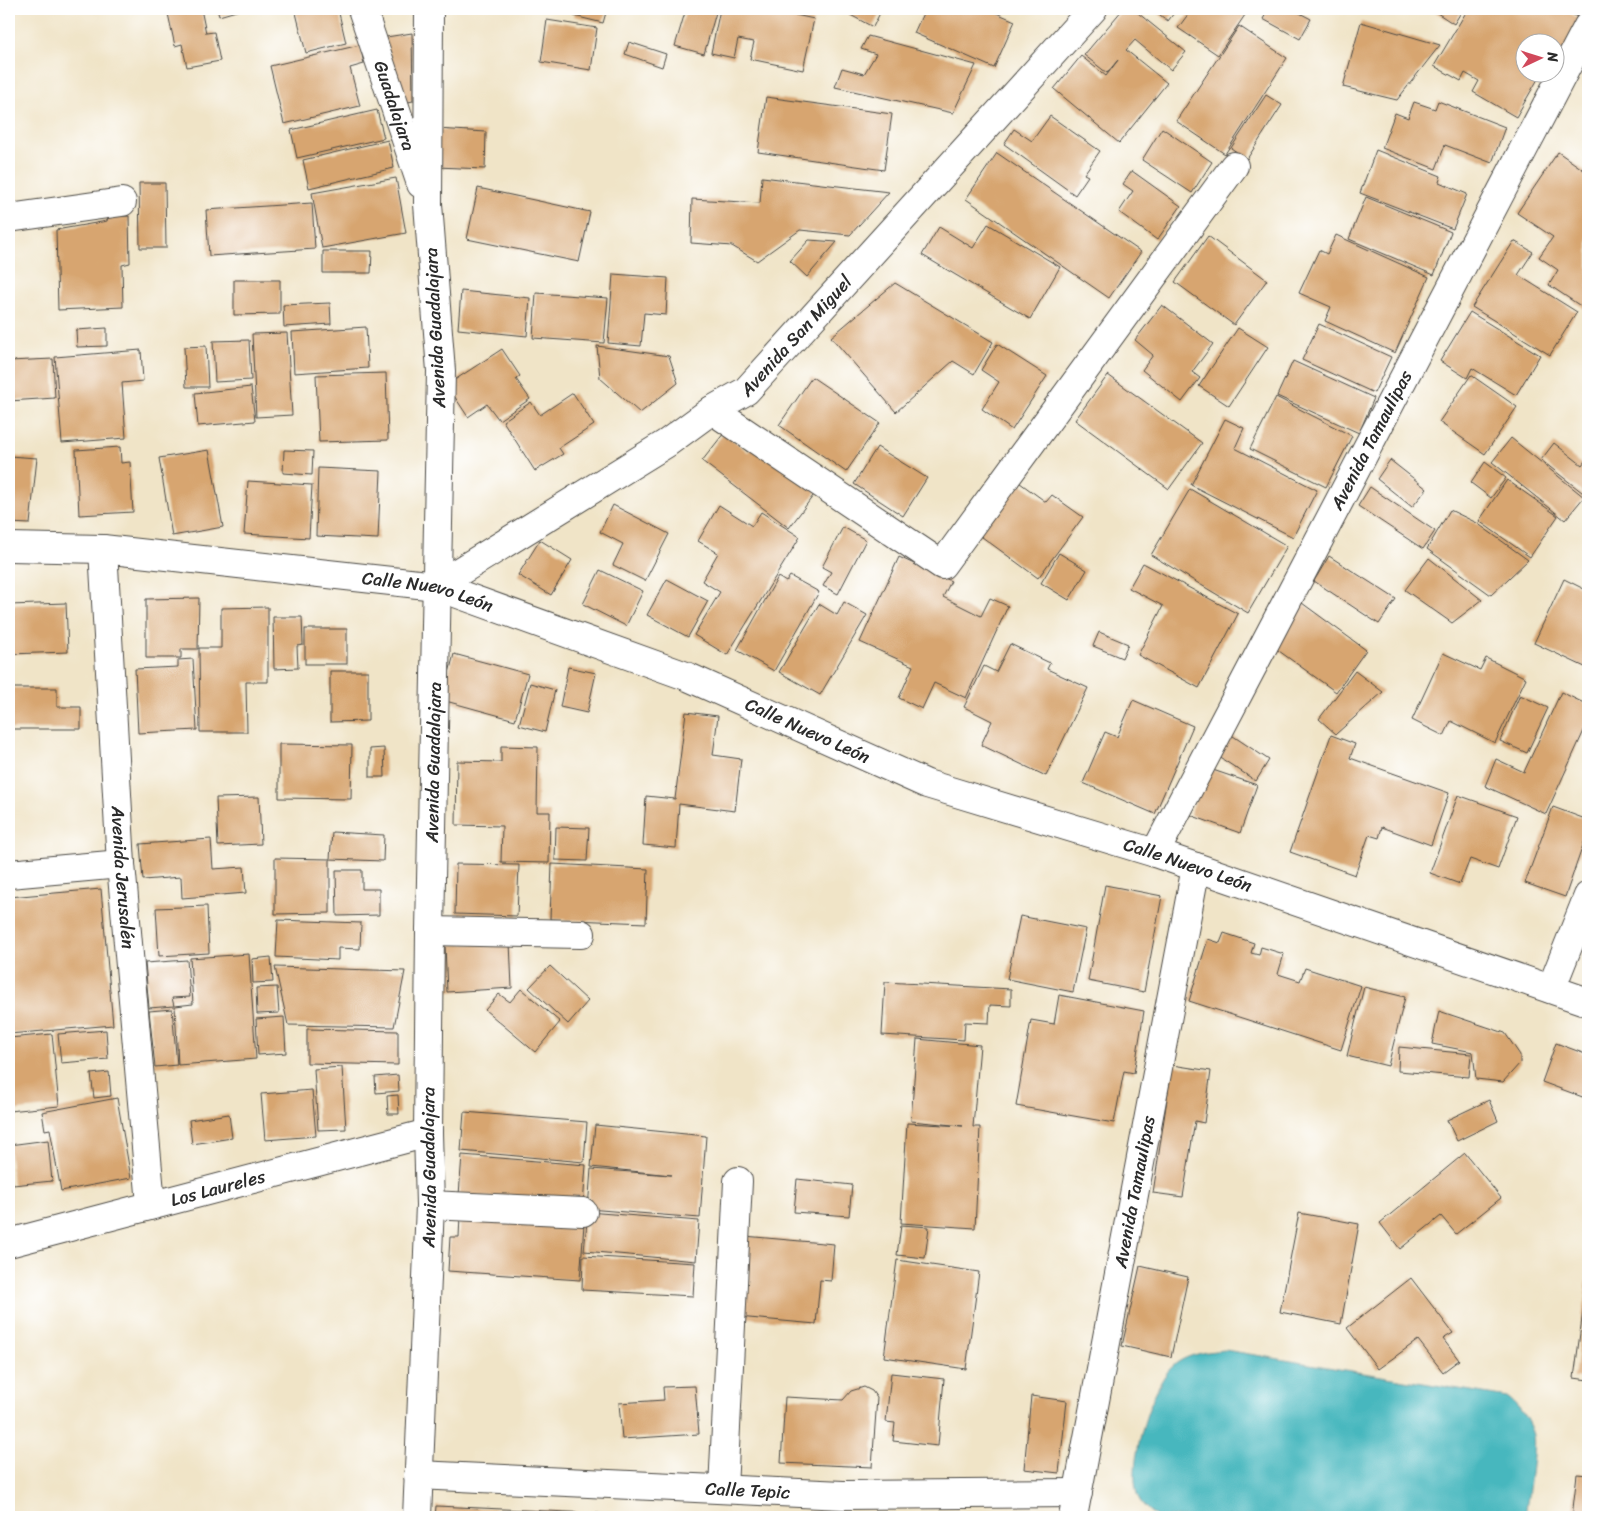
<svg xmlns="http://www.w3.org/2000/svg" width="1597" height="1526" viewBox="0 0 1597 1526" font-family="Sriracha,sans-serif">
	<rect width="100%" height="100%" fill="#fff"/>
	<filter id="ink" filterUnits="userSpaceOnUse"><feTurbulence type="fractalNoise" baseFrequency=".02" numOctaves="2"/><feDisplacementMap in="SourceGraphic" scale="10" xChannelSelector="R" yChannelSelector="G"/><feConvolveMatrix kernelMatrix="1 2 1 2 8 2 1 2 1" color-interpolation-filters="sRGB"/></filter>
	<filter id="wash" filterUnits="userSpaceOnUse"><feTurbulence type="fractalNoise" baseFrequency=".0096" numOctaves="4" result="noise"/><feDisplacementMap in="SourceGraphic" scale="20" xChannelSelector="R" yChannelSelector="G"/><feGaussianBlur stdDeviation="1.12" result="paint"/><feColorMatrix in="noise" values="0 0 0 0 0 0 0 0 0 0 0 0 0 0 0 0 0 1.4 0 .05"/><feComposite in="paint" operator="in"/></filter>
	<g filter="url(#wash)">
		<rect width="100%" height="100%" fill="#f0e4c7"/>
		<!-- water -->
		<path fill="#47b7be" stroke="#397174" d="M1225 1350 1507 1397C1519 1405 1529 1421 1533 1435 1536 1450 1527 1500 1525 1517H1157C1149 1511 1140 1504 1137 1494 1128 1465 1149 1394 1169 1370 1183 1354 1205 1352 1225 1350Z"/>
		<g id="blocks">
			<!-- building -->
			<g fill="#d7a56f">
				<path d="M167 9H201L206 33 214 32 220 61 187 67 182 44 175 46Z"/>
				<path d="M217 9H243L219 16Z"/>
				<path d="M295 9H338L346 43 306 53Z"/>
				<path d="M367 9H392V10L367 12Z"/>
				<path d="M576 9H607L603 23 574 16Z"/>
				<path d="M686 9H717L704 54 675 46Z"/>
				<path d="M720 9H768L814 19 803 70 750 59 754 42 738 39 734 58 711 53Z"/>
				<path d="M822 9H834L833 13Z"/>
				<path d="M839 9H882L873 27Z"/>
				<path d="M925 9H987L1015 21 994 68 914 33Z"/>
				<path d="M1123 9H1133L1186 52 1171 70 1135 40 1126 50 1167 83 1119 143 1054 89 1081 56 1106 76 1118 60 1107 73 1084 55Z"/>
				<path d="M1152 9H1177L1168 21Z"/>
				<path d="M1192 9H1237L1245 15 1218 55 1178 28Z"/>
				<path d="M1269 9H1292L1311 19 1300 39 1263 19Z"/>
				<path d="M1431 9H1463L1454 24Z"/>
				<path d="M1468 9H1563L1584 21 1562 58 1554 53V42H1524V72H1542L1516 117 1473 92 1479 81 1465 73 1461 81 1434 66Z"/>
				<path d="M547 20 597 28 591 70 541 62Z"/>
				<path d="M1361 22 1440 45 1397 100 1343 87Z"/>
				<path d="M1239 26 1287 58 1225 154 1176 121Z"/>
				<path d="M412 33 413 101 399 104 380 38Z"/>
				<path d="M868 36 976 65 953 113 835 87 842 68 864 74 876 54 861 49Z"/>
				<path d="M629 42 666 54 662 67 625 54Z"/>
				<path d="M360 45 364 64 350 68 360 106 284 124 270 66Z"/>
				<path d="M1266 95 1282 105 1247 159 1231 148Z"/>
				<path d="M766 97 892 114 884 170 758 152Z"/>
				<path d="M1438 101 1505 127 1492 163 1445 145 1436 169 1382 148 1395 113 1408 118 1414 102 1435 109Z"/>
				<path d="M377 110 384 138 297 158 291 130Z"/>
				<path d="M1050 116 1100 151 1084 174 1088 176 1075 195 1004 144 1014 129 1032 141Z"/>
				<path d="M1162 128 1212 162 1192 193 1142 160Z"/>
				<path d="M437 129 486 132 485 169 436 167Z"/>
				<path d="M388 140 394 168 309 188 303 160Z"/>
				<path d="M1376 150 1441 176 1439 182 1467 194 1453 229 1360 193Z"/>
				<path d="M1558 152 1588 173V311L1549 285 1558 270 1539 257 1553 237 1517 213Z"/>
				<path d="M997 153 1141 252 1109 298 966 199Z"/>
				<path d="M1132 171 1181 206 1157 240 1119 212 1133 191 1123 184Z"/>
				<path d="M762 177 889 192 850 235 800 230 757 261 732 246 691 243 692 199 760 203Z"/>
				<path d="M396 178 406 233 322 248 312 193Z"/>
				<path d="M139 183H165L166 248H140Z"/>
				<path d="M478 188 590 212 579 262 467 239Z"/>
				<path d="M1366 197 1451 232 1434 275 1349 239Z"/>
				<path d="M312 203 315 249 209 256 206 210Z"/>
				<path d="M129 216 130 263 122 265 123 307 58 310 56 230 107 221 108 217Z"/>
				<path d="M988 224 1060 267 1030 319 922 255 939 227 973 248Z"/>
				<path d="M1336 235 1429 277 1395 353 1325 321 1331 307 1299 293 1319 250 1327 254Z"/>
				<path d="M1208 236 1267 280 1234 325 1175 282Z"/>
				<path d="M809 240 837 242 807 277 790 261Z"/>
				<path d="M1514 241 1533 252 1518 275 1577 312 1550 355 1472 307Z"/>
				<path d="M323 251H372L371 273H323Z"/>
				<path d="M613 274 668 278 666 315 644 313 641 346 608 343Z"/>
				<path d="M234 280H280V314L234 315Z"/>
				<path d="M895 283 993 342 974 374 953 361 896 412 831 337Z"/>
				<path d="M461 291 530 298 527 336 458 329Z"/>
				<path d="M536 293 608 298 604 343 533 338Z"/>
				<path d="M330 303 331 324 284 327 283 305Z"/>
				<path d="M1162 305 1213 344 1192 372 1200 378 1182 402 1142 370 1153 355 1135 340Z"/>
				<path d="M1470 312 1540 355 1516 395 1472 368 1467 378 1440 361Z"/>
				<path d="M1319 324 1391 357 1374 393 1302 360Z"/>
				<path d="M366 327 368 368 294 373 292 332Z"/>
				<path d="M107 328V346L77 347 76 330Z"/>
				<path d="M1238 328 1268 347 1229 406 1199 386Z"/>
				<path d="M287 333 292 415 256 417 252 334Z"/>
				<path d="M249 340 251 380 215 382 213 341Z"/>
				<path d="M997 344 1047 376 1012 430 982 409 999 382 981 370Z"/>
				<path d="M206 346 208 387H186L184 347Z"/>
				<path d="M597 346 669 356 678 383 640 413 600 378Z"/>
				<path d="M502 349 520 376 516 379 530 399 499 420 487 404 468 417 447 385Z"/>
				<path d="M141 350 143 381 122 383 126 438 62 443 55 357Z"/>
				<path d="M53 359 55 398 9 401V361Z"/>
				<path d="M1293 361 1374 398 1359 433 1277 396Z"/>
				<path d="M386 373 388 440 319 442 316 375Z"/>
				<path d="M1108 375 1202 443 1169 489 1075 420Z"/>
				<path d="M1471 375 1517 407 1485 454 1439 422Z"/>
				<path d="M812 377 880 423 846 472 779 425Z"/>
				<path d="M251 387 255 421 198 426 195 393Z"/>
				<path d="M573 393 594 425 559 448 563 454 535 471 503 421 531 402 540 415Z"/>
				<path d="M1276 397 1352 436 1326 487 1250 449Z"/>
				<path d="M1225 419 1244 428 1235 448 1317 490 1293 537 1191 485Z"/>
				<path d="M724 433 748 452 754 445 816 492 789 528 702 461Z"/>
				<path d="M1511 438 1584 497 1565 520 1492 462Z"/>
				<path d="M1554 443 1582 465 1588 457 1587 496 1541 460Z"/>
				<path d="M120 447 121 463 130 462 133 512 79 515 76 450Z"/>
				<path d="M877 447 927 478 903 516 854 484Z"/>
				<path d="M209 450 223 527 172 536 159 458Z"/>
				<path d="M284 450 313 451 312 475 283 473Z"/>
				<path d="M9 456 37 458 30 524 9 523Z"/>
				<path d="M1390 460 1427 489 1412 507 1377 479Z"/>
				<path d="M1485 462 1506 478 1491 498 1471 483Z"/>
				<path d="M318 468 381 471 378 539 316 536Z"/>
				<path d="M1016 480 1046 502 1052 495 1083 517 1038 578 978 534Z"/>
				<path d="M1507 480 1558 516 1530 557 1479 521Z"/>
				<path d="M248 481 312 485 309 538 244 534Z"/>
				<path d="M1370 487 1435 531 1423 549 1358 506Z"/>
				<path d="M1190 489 1287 546 1248 613 1151 555Z"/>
				<path d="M613 505 669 534 645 581 613 565 623 544 600 532Z"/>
				<path d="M719 505 752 526 761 512 800 537 727 655 694 635 720 592 702 581 718 553 698 541Z"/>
				<path d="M1450 510 1477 523 1528 560 1491 595 1427 549Z"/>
				<path d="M843 527 866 540 838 594 823 586 831 572 822 567Z"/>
				<path d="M540 540 572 560 551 595 518 575Z"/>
				<path d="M1059 553 1087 570 1069 600 1041 583Z"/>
				<path d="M1329 556 1396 599 1379 624 1314 581Z"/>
				<path d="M899 557 951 581 943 597 981 616 990 598 1008 606 966 698 934 683 922 709 899 698 913 666 860 642Z"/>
				<path d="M1429 558 1482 600 1452 623 1405 590Z"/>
				<path d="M1143 563 1238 614 1199 688 1138 655 1163 606 1129 588Z"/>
				<path d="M600 570 643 591 626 626 583 604Z"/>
				<path d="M790 576 819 592 774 671 737 650 778 577 786 582Z"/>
				<path d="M667 579 708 601 688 637 647 615Z"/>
				<path d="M1564 579 1588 591 1587 668 1534 643Z"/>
				<path d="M199 598 198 649H181V658H146V599Z"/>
				<path d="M844 602 867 615 820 695 779 672 819 604 837 615Z"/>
				<path d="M66 603 68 652 9 654V605Z"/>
				<path d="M1302 603 1366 650 1336 692 1272 646Z"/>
				<path d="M268 607V682H246L247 732H200L199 648H221V608Z"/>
				<path d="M273 617H302L303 645 297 646 298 668 274 669Z"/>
				<rect x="305" y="629" width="42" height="35"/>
				<path d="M1099 632 1128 644 1122 658 1093 646Z"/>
				<path d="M1010 644 1050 663 1047 669 1088 688 1046 776 981 745 992 721 964 707 984 666 996 672Z"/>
				<path d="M1443 653 1480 670 1486 658 1526 678 1495 743 1451 721 1444 736 1412 720Z"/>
				<path d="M454 654 528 674 515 720 442 700Z"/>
				<path d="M193 659 197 730 138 733 135 669 178 667V660Z"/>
				<path d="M568 667 596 673 587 713 560 707Z"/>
				<path d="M330 671H368V721L330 722Z"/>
				<path d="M1355 671 1383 692 1336 734 1319 719Z"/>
				<path d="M530 683 555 690 545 732 519 725Z"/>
				<path d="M9 688H57V707H81V729H9Z"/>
				<path d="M1561 692 1588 705V722L1546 814 1485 786 1496 759 1524 772Z"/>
				<path d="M1520 695 1548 708 1527 753 1500 741Z"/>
				<path d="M1133 700 1193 726 1155 814 1083 783 1105 732 1117 737Z"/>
				<path d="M686 712 718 716 713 755 741 759 735 811 679 804 676 848 643 845 646 796 675 799Z"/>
				<path d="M1230 734 1269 760 1256 781 1216 755Z"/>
				<path d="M1331 735 1355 744 1350 758 1449 793 1431 845 1382 827 1379 838 1369 835 1355 875 1290 852Z"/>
				<path d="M279 744 352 745 351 799 279 798Z"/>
				<path d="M501 746 538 747 537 812H550L549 863 501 862 502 826 456 825 457 761 501 762Z"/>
				<path d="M384 748 385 777H370V749Z"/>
				<path d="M1207 768 1257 785 1240 833 1190 815Z"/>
				<path d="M1458 795 1517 816 1498 869 1470 859 1460 884 1430 873Z"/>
				<path d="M259 797 261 844 218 846 216 798Z"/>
				<path d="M1553 807 1588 820V831L1565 897 1525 883Z"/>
				<path d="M556 827 589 828 587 861 555 860Z"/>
				<path d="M332 832 384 835 383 861 330 859V913L275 914V858L330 859Z"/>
				<path d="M211 839 213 869 244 867 246 893 182 898 181 877 143 880 140 844Z"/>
				<path d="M456 864 519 865 517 916 455 914Z"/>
				<path d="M552 864 648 869 646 923 550 919Z"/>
				<path d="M336 870H362V889H379V915L337 916Z"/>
				<path d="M1105 885 1162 896 1144 992 1088 981Z"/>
				<path d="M101 889 113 1025 9 1034V897Z"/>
				<path d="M207 906 209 953 159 956 156 908Z"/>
				<path d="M1020 916 1086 929 1073 992 1007 979Z"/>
				<path d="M278 920 361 923 360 949 338 948V960L276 957Z"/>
				<path d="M1224 933 1254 943 1251 953 1259 955 1261 947 1284 954 1278 974 1300 981 1305 968 1361 986 1341 1050 1189 1001 1208 939 1220 943Z"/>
				<path d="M510 942 512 988 447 992 445 945Z"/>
				<path d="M249 954 256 1059 178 1065 175 1006 193 1004 190 958Z"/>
				<path d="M271 957 273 982 253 983 252 959Z"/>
				<path d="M187 960 190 997 172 998 174 1006 149 1008 145 963Z"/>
				<path d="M550 966 588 1001 568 1024 529 988Z"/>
				<path d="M275 967 405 971 394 1027 288 1025Z"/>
				<path d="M885 982 1011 989V1006L990 1005 989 1023 965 1022 964 1040 882 1035Z"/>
				<path d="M277 987 279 1013 257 1014 256 988Z"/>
				<path d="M1364 987 1405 997 1388 1066 1347 1056Z"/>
				<path d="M521 989 560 1022 535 1052 485 1010 499 994 510 1002Z"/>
				<path d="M1059 995 1144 1011 1134 1073 1124 1071 1114 1123 1016 1106 1031 1020 1054 1024Z"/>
				<path d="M172 1009 177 1065 155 1067 149 1011Z"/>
				<path d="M1439 1011 1505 1033 1520 1055V1063L1503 1082 1476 1079 1473 1052 1432 1044Z"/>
				<path d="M284 1017 286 1053 258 1055 256 1019Z"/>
				<path d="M307 1029 398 1031V1065L307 1063Z"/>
				<path d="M106 1030 108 1059 61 1063 58 1034Z"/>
				<path d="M52 1034 59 1106 9 1111V1038Z"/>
				<path d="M917 1039 980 1045 973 1127H980L975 1228 901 1223 907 1123 963 1126 911 1121Z"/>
				<path d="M1556 1043 1588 1055V1099L1542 1082Z"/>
				<path d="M1399 1047 1471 1054 1469 1077 1398 1071Z"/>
				<path d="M1172 1065 1211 1071 1204 1123 1195 1121 1183 1197 1153 1193Z"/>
				<path d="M342 1067 346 1129 318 1130 314 1069Z"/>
				<path d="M109 1072 111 1096 94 1098 91 1074Z"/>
				<path d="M398 1075 399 1091 376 1093 375 1077Z"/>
				<path d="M312 1090 316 1136 265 1140 261 1094Z"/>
				<path d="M398 1095 399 1114H388L387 1096Z"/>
				<path d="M117 1098 131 1178 61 1191 50 1129 45 1130 42 1112Z"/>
				<path d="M1489 1100 1498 1121 1457 1141 1447 1120Z"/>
				<path d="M464 1112 587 1122 584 1162 461 1151Z"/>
				<path d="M229 1114 232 1138 192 1144 189 1120Z"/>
				<path d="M595 1125 706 1136 700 1218 588 1209 591 1169 671 1175 591 1167Z"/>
				<path d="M48 1140 52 1181 13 1185 9 1145Z"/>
				<path d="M1465 1153 1501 1198 1456 1234 1441 1216 1400 1249 1380 1223Z"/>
				<path d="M462 1155 586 1165 583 1205 459 1195Z"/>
				<path d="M797 1179 852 1185 849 1216 794 1212Z"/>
				<path d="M588 1212 699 1221 696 1261 584 1251Z"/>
				<path d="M1299 1213 1359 1224 1341 1324 1280 1312Z"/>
				<path d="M460 1216 584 1224 580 1280 448 1271 450 1237H459Z"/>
				<path d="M901 1225 929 1227 925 1258 897 1255Z"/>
				<path d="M744 1236 834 1244 831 1281 820 1280 816 1324 738 1317Z"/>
				<path d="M583 1256 695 1263 693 1296 582 1290Z"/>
				<path d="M897 1260 979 1272 966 1369 884 1357Z"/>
				<path d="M1140 1266 1188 1277 1171 1357 1122 1346Z"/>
				<path d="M1411 1278 1453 1333 1443 1339 1459 1360 1443 1372 1418 1340 1378 1369 1347 1328Z"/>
				<path d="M1587 1281H1588V1380L1574 1378Z"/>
				<path d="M891 1373 944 1379 938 1446 893 1441 895 1423 886 1422Z"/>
				<path d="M695 1386 699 1434 622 1439 619 1403 664 1400 663 1387Z"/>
				<path d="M864 1387 872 1391 877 1398 872 1467 781 1463 785 1397 843 1400 851 1391Z"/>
				<path d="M1031 1396 1067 1401 1059 1473 1024 1469Z"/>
				<path d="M1577 1474 1588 1475V1517H1572Z"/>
				<path d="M436 1506 657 1516 656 1517H435Z"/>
			</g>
		</g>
	</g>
	<g filter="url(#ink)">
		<use href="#blocks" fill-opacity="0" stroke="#494742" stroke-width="1"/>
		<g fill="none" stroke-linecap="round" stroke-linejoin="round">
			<!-- minor casing -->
			<g stroke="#494742" stroke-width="30">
				<g id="minor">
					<path id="s1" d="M362 9 421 184"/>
					<path d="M9 218 122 202"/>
					<path d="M712 410 942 565 1234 166"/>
					<path id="s2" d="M9 547 103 549 436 586 686 676 927 784 1155 853 1588 1002"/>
					<path id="s3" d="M103 549 121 864 151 1204"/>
					<path id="s4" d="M436 586 667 443 712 410 746 391 1093 9"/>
					<path id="s5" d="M1155 853 1588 26"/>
					<path d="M9 874 121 864"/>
					<path d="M430 931 581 934"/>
					<path d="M1551 989 1588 896"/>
					<path d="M430 1205 583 1212"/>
					<path id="s6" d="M9 1243 428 1133"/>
					<path id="s7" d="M418 1475 843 1495 1078 1493"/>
					<path d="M723 1489 738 1181"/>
					<path id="s8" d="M417 1517 430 1205 428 1133 430 931 441 371 428 204 429 9"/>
					<path id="s9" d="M1073 1517 1196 867"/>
				</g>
			</g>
			<!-- minor -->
			<use href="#minor" stroke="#fff" stroke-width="28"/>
		</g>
	</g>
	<g text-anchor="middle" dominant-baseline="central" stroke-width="4.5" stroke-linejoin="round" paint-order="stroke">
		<!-- street labels -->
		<g font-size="18" fill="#2b2b2b" stroke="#fff">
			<text stroke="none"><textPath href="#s1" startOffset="102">Guadalajara</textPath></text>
			<text transform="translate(435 328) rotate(-93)">Avenida Guadalajara</text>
			<text stroke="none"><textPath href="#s4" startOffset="441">Avenida San Miguel</textPath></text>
			<text stroke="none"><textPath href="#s5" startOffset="466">Avenida Tamaulipas</textPath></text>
			<text stroke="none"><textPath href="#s2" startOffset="422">Calle Nuevo León</textPath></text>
			<text stroke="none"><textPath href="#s2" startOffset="828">Calle Nuevo León</textPath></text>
			<text stroke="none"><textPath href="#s8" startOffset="755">Avenida Guadalajara</textPath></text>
			<text stroke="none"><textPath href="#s2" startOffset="1232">Calle Nuevo León</textPath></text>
			<text stroke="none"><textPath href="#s3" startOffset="329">Avenida Jerusalén</textPath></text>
			<text stroke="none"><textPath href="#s8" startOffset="350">Avenida Guadalajara</textPath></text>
			<text stroke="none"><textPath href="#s6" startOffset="216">Los Laureles</textPath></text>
			<text stroke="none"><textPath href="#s9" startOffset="331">Avenida Tamaulipas</textPath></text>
			<text stroke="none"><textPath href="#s7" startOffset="330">Calle Tepic</textPath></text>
		</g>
	</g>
	<!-- margin -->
	<rect width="1597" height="1526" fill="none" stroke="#fff" stroke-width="30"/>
	<!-- north arrow -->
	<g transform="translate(1540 58) rotate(86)"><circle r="24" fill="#ffffff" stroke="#aaaaaa"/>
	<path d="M0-4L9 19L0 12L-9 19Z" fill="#d1495b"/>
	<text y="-8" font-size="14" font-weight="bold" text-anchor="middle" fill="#2b2b2b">N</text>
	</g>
</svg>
